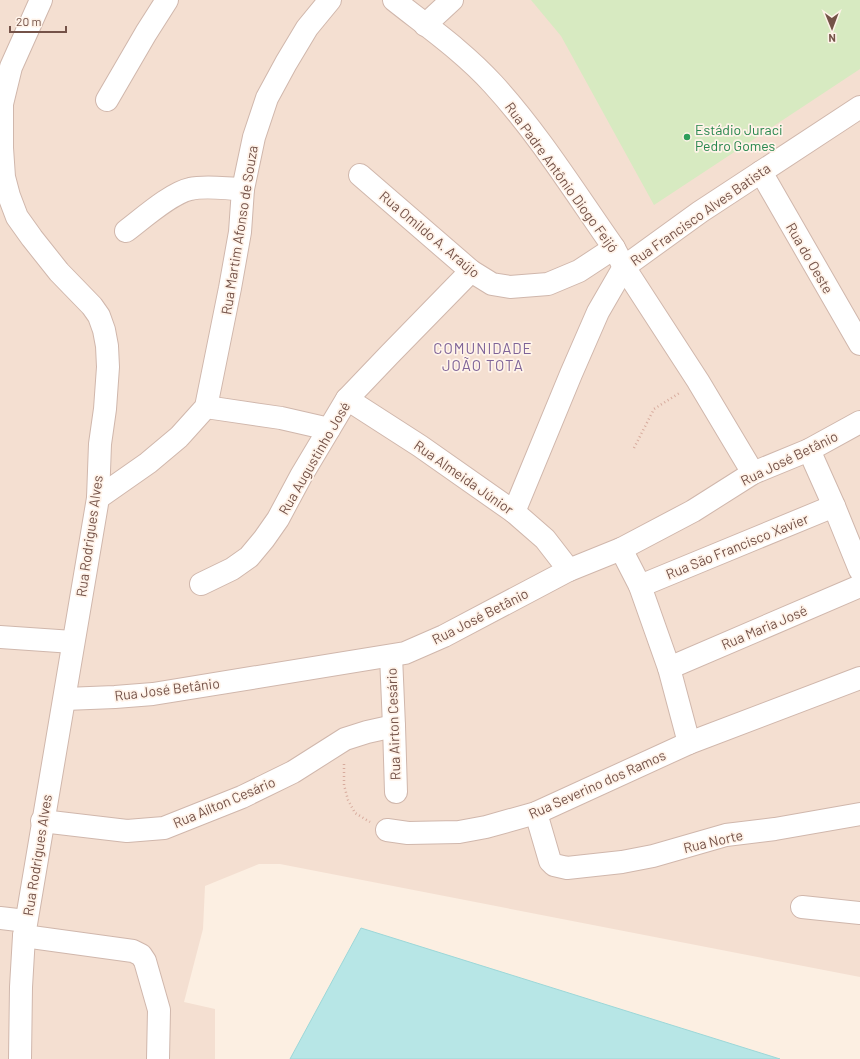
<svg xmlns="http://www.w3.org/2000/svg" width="860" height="1059" viewBox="0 0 860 1059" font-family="Barlow,sans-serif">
	<rect width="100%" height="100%" fill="#fcefe2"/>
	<!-- residential -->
	<path fill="#f4dfd1" d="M0 0H860V977L280 864H259L205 886 203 929 184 1002 215 1009V1059H0Z"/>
	<!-- green -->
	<path fill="#d7eac1" d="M531 0H860V69L654 205 561 36Z"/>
	<!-- water -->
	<path fill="#b7e6e6" stroke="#9dd7d8" d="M361 928 780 1059H290Z"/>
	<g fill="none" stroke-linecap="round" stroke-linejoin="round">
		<!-- minor casing -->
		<g stroke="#d0b7ac" stroke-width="24">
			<g id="minor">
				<path d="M394 0C428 27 464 52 493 84 538 133 576 194 614 248L624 267 698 381 753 473"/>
				<path d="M425 25 452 0"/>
				<path d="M107 100 146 33 167 0"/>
				<path d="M761 172 860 344"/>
				<path d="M360 175 471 271 492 284 510 287 548 284 579 271 614 248"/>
				<path d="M126 231C142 219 171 193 190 189 206 185 227 189 243 189"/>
				<path d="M347 399 420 446 514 512 545 539 569 570"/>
				<path d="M206 407 281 418 329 429"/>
				<path d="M809 450 834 506 860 570"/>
				<path d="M98 498 148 463 179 437 206 407 230 288 240 232 243 189 254 137 267 98 286 63 307 28 330 0"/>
				<path d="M514 512 571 374 598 312 624 267 700 212 860 107"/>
				<path d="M621 549 640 586 669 668 689 743"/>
				<path d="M201 584 232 569 249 557 264 539 278 519 301 476 347 399 389 355 471 271"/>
				<path d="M640 586 834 506"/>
				<path d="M0 637 73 642"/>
				<path d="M391 656 394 726 396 792"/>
				<path d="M669 668 860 586"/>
				<path d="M65 699 115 697 153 694 405 653 444 636 569 570 621 549 693 511 753 473 809 450 860 422"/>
				<path d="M536 813 550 861 554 865 567 868 622 862 653 856 726 835 775 829 860 814"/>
				<path d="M42 821 127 831 164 828 242 797 293 772 345 739 367 732 394 726"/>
				<path d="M387 830 408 833 459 832 486 827 536 813 689 743 860 678"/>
				<path d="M802 907 860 913"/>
				<path d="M0 918 26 921"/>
				<path d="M24 936 133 951 141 955 145 961 159 1010 158 1059"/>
				<path d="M20 1059 21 987 24 936 98 498 100 444 105 409 108 367 107 346 104 330 99 316 92 306 59 272 32 238 17 217 9 196 4 177 2 148V104L11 67 41 0"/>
			</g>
		</g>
		<!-- path -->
		<g stroke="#d7ab9d" stroke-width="2.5" stroke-dasharray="1 3" stroke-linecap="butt">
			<path d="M634 448 654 409 681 392"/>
			<path d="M344 764V785L348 800 355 813 370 822"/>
		</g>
		<!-- minor -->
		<use href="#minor" stroke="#fff" stroke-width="22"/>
	</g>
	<!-- markers -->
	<circle fill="#2e9e5b" stroke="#fff3e9" stroke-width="1.5" cx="687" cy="137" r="4"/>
	<g text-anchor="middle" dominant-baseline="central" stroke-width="3.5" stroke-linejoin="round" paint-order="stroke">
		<!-- leisure labels -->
		<g font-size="14" fill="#27864d" stroke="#fff3e9" text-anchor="start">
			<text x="695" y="129">Estádio Juraci<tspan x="695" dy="16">Pedro Gomes</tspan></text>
		</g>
		<!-- street labels -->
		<g font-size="14" fill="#745248" stroke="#fff3e9">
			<text transform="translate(562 177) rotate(54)">Rua Padre Antônio Diogo Feijó</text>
			<text transform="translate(700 214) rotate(-35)">Rua Francisco Alves Batista</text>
			<text transform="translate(239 230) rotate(-81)">Rua Martim Afonso de Souza</text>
			<text transform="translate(430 234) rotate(40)">Rua Omildo A. Araújo</text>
			<text transform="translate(810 258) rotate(60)">Rua do Oeste</text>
			<text transform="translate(314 458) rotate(-60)">Rua Augustinho José</text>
			<text transform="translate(789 458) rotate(-26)">Rua José Betânio</text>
			<text transform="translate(464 477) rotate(35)">Rua Almeida Júnior</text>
			<text transform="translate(89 536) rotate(-82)">Rua Rodrigues Alves</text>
			<text transform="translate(737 546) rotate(-22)">Rua São Francisco Xavier</text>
			<text transform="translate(480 616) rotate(-27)">Rua José Betânio</text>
			<text transform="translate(764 627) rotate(-23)">Rua Maria José</text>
			<text transform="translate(167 689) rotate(-7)">Rua José Betânio</text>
			<text transform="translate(393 724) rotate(-92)">Rua Airton Cesário</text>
			<text transform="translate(597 784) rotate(-24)">Rua Severino dos Ramos</text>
			<text transform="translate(224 802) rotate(-23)">Rua Aílton Cesário</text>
			<text transform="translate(713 841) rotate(-13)">Rua Norte</text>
			<text transform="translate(37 855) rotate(-81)">Rua Rodrigues Alves</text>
		</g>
		<!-- neighbourhood labels -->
		<g font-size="15" letter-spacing="1" fill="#7f6498" stroke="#fff3e9">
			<text x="483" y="348">COMUNIDADE<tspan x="483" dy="17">JOÃO TOTA</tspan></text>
		</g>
	</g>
	<!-- north arrow -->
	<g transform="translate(832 28) rotate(179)" stroke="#fff3e9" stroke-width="3" paint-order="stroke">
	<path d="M0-3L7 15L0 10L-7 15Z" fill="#745248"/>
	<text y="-6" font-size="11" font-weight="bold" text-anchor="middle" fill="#745248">N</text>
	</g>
	<!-- scale -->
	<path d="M10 26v6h56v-6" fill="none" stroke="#745248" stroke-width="2"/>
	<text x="16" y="26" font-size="12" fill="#745248" stroke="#fff3e9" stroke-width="3" paint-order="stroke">20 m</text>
</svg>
